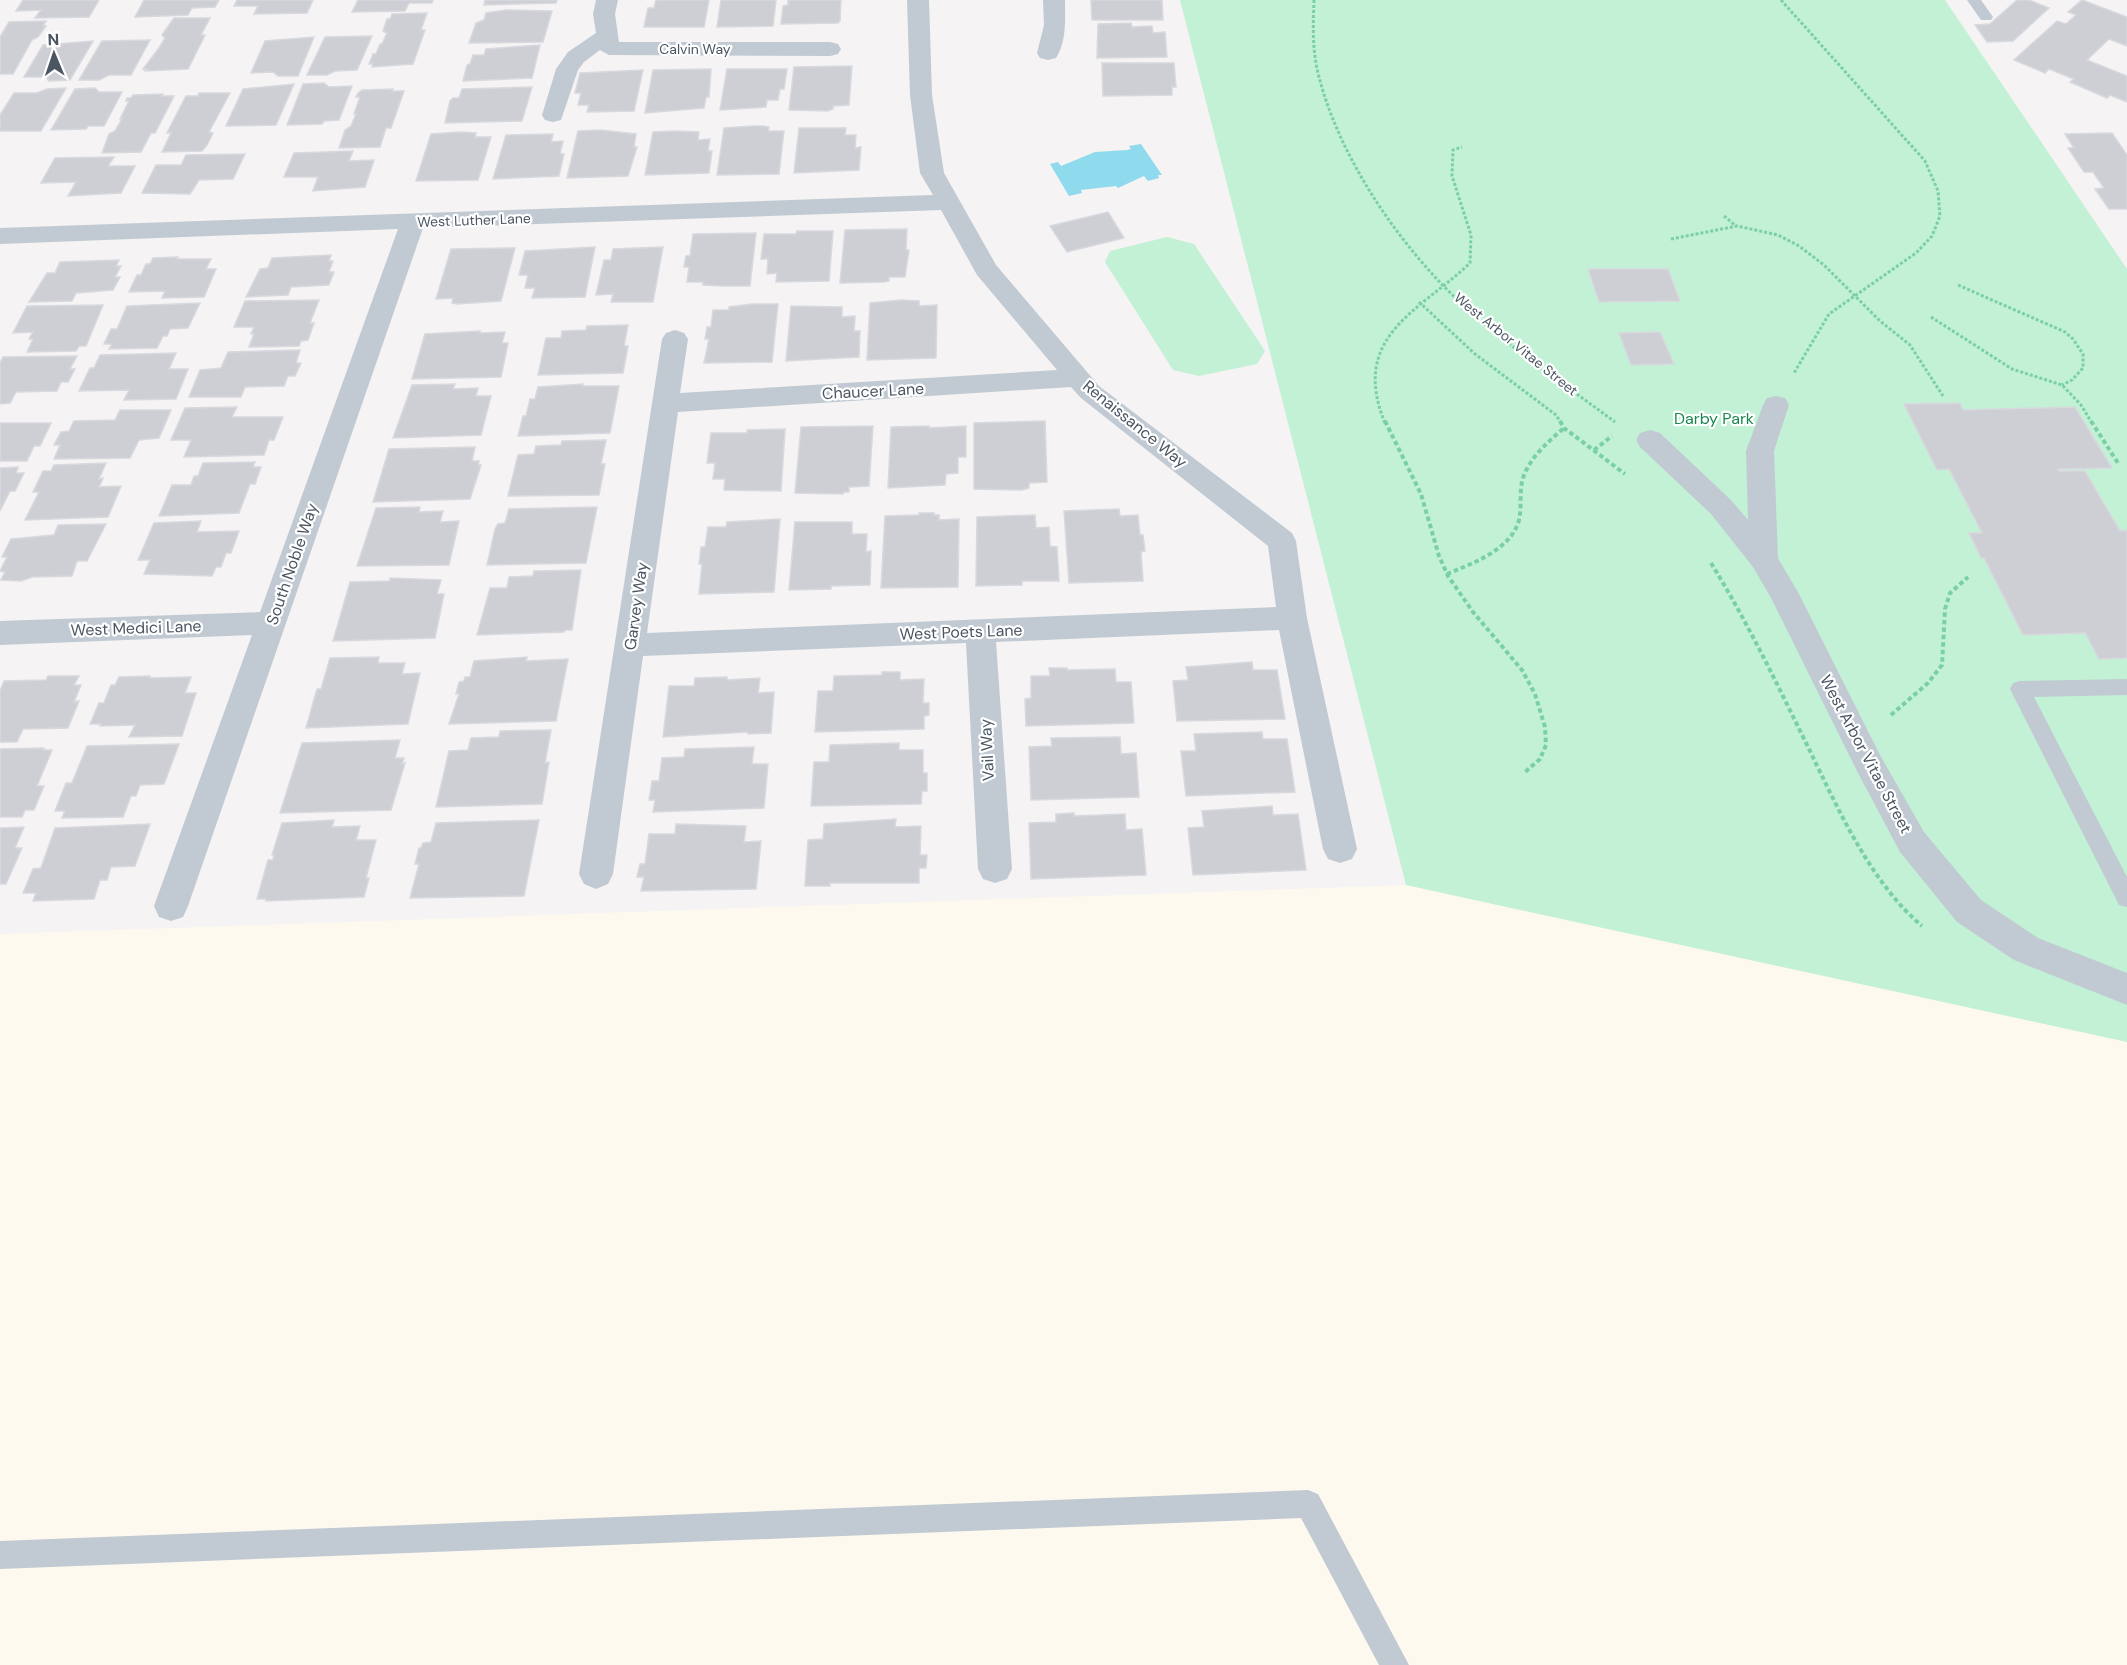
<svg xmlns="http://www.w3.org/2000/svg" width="2127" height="1665" viewBox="0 0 2127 1665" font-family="'DM Sans',sans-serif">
	<rect width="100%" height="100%" fill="#f5f3f3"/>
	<!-- commercial -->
	<path fill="#fdf9ef" d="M1406 885 2127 1042V1665H0V934Z"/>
	<!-- green -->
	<g fill="#c3f1d5">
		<path d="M1180 0H1945L2127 269V1042L1406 885Z"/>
		<path d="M1167 237 1194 244 1265 351 1257 364 1199 376 1173 370 1105 262 1110 251Z"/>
	</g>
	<!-- water -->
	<path fill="#90daee" d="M1141 144 1162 175H1158L1159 178 1148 181 1144 176 1118 188 1116 186 1081 190 1082 193 1069 196 1050 164 1058 162 1061 166 1095 152 1127 150 1131 149 1129 146Z"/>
	<!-- building -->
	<g fill="#cdcfd5" stroke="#d7d9de" stroke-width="1.5">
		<path d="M23 0H99L89 17 35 18 41 10 16 11Z"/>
		<path d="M144 0H219L215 7 192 8 188 15 135 17Z"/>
		<path d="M237 0H313L307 13 254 14 258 6H234Z"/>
		<path d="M358 0H433L432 3H409L405 11 352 12Z"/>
		<path d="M485 0H557L556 3 484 5Z"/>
		<path d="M656 0H709L704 27H644L648 8H654Z"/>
		<path d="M721 0H776L773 26 717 27Z"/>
		<path d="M788 0H841L840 21 838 23 781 24 783 6 788 5Z"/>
		<path d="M1091 0H1162L1163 20H1092Z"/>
		<path d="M2017 0H2029L2049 8 2013 41 1987 42 1975 25 1990 24Z"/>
		<path d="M2082 0 2127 17V46L2109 39 2087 60 2127 76V102L2110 95 2107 98 2070 82 2074 79 2049 69 2045 73 2014 60 2057 21 2066 24 2076 15 2068 12Z"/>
		<path d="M506 10 552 11 543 42 469 43 476 23 484 20 486 13Z"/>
		<path d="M427 13 421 30H425L413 64 372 67 373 64H369L373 54H376L380 44H382L387 33 383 31 387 19H390L392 14Z"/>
		<path d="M174 18H210L201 35H205L188 69 145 71 147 69H143L159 48 165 38 162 35Z"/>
		<path d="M46 21 43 26H46L38 37 32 40 13 74H0V37L9 22Z"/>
		<path d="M1131 23 1132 27 1152 26 1153 33 1165 32 1167 57 1097 58 1098 24Z"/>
		<path d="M372 36 357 70 335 71 327 75H307L325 37Z"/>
		<path d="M314 37 298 76H278L273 72 251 73 265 41Z"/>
		<path d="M150 40 131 75H109L99 80H79L102 41Z"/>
		<path d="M93 41 70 80 49 81 46 77H24L43 45Z"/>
		<path d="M540 45 532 78 463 81 467 65 470 64 473 55H484L486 49Z"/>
		<path d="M1102 63H1174L1176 87H1172V95L1103 96Z"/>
		<path d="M852 66 849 105 833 106V109L828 111 789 110 794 67Z"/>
		<path d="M711 69 709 97H706L704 108 645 113 653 70Z"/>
		<path d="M727 69H787L784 89H780L778 100H767L766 107 720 110Z"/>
		<path d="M643 70 634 111 587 112 589 105H578L581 93H575L580 73Z"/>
		<path d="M324 83 329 87 352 86 339 120 324 121 322 124 287 125 303 84Z"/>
		<path d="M294 84 276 125 226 126 243 89Z"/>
		<path d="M532 87 522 121 445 123 450 101 453 98H459L462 89Z"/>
		<path d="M66 88 41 131H0V115L14 93H37L47 89Z"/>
		<path d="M95 88 99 92H122L104 126H88L86 129 51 130 75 89Z"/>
		<path d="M393 89 392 91H404L391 128H386L380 147 339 148 345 130 351 126 356 114H354L360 97H356L358 93 362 90Z"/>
		<path d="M199 93H230L209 132 213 133 207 145 202 151 162 152 171 133H167L186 96H198Z"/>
		<path d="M163 94 162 96H174L155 133H151L141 152 102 153 109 134 115 131 122 119H120L129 101H126L127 98H131L133 95Z"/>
		<path d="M752 126H763L769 127 768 131H784L779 174 717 175 724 128Z"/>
		<path d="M799 128H846L845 135H856L855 148 861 147 859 170 794 173Z"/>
		<path d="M600 130 636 134 634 147H637L628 176 567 178 578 131Z"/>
		<path d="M675 131 699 132 698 140 710 139 708 151H712L709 173 645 175 653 132Z"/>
		<path d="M460 132 476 133 475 137H491L478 180 416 181 431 134Z"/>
		<path d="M2112 133 2127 155V209H2109L2095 189 2104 188 2093 172H2084L2068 148H2074L2065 134Z"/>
		<path d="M553 134 551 142 563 141 560 154H564L559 176 493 179 506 135Z"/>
		<path d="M353 151 349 161 374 160 365 187 313 191 318 177H284L294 153Z"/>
		<path d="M245 154 233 179 199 180 190 194 142 193 156 165H181L186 155Z"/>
		<path d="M114 157 108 166H135L121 193 68 196 76 182 41 183 55 158Z"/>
		<path d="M1108 212 1124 238 1067 252 1050 226Z"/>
		<path d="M907 229 906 250H909L905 277H889V281L884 282 840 283 845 230Z"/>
		<path d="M797 231H833L829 281 776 282 777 273 767 274 768 259H761L764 234H796Z"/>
		<path d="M756 233 750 286H724L703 285V282H687L689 267H684L686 256H690L693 234Z"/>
		<path d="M595 247 585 297 532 298 535 288H525L528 275H519L525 251Z"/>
		<path d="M663 247 653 302H611L613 294 596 295 604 260H611L613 249Z"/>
		<path d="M515 248 501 301 457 304 452 303 453 298 436 299 451 249Z"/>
		<path d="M331 255 329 261H333L329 272H334L329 285 291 287 288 295 246 297 260 269 268 268 272 258Z"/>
		<path d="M178 257 177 259H211L206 269H216L204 297 162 298 165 291 129 292 137 275H141L146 264H150L153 258Z"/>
		<path d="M119 260 116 266H121L115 277H120L113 290 76 293 72 301 29 302 47 273H55L60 262Z"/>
		<path d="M1588 269H1668L1680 301 1599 302Z"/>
		<path d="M319 300 310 323H314L308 340 301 341 299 346 249 347 254 334H251L254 327H234L245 301Z"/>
		<path d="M901 300 919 301V306L937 305 936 358 867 360 870 303Z"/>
		<path d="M200 303 188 328 170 329 167 336H163L157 348 109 349 112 344H104L111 329H117L127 306Z"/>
		<path d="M752 304H778L772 362 704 363 709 339H705L707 327H711L713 310H729V307Z"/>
		<path d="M103 305 86 346H79L76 351 27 352 33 339H29L33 332 13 333 27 306Z"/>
		<path d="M791 306 842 307V317L855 316 854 331H860L859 357 786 361Z"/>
		<path d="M628 325 624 346H628L623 373 538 375 546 338H561L562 331 586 330 587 326Z"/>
		<path d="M480 331V333L505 332 502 343H508L501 377 412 379 425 334Z"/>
		<path d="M1660 332 1674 364 1631 365 1619 333Z"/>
		<path d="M300 350 296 363H301L295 376H288L284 386 245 387 241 397H189L200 370 221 368 228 352Z"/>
		<path d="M176 353 169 369H188L176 399 124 400 129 390 79 391 90 368H94L100 355Z"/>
		<path d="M77 356 70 369H75L68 382H61L57 391 16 392 10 403 0 404V363L3 357Z"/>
		<path d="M455 384 453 389 478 388 476 396H491L481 435 393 438 412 385Z"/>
		<path d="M583 384V386H619L610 433 518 436 523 416H526L530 399H535L538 387Z"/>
		<path d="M1960 403 1963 410 2075 407 2112 468 2058 469 2059 471H2085L2120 531 2127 530V658L2099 659 2085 633 2023 635 1984 558H1981L1969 533H1982L1949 469 1937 470 1904 404Z"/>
		<path d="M237 407 232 417H283L274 440H269L264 455 184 457 191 440H171L185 408Z"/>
		<path d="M120 410H171L159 438 139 440 130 458 54 459 60 445H54L61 432 69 431 74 421 115 420Z"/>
		<path d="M1045 421 1047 482 1029 483V488L1022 490 974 489V423Z"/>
		<path d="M0 423H51L40 446H34L27 461H0Z"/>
		<path d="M873 426 869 486 849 487V492H844L843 494 795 493 801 427Z"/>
		<path d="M929 426V428L966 426V457H958V473L946 474 945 485 888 488 891 427Z"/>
		<path d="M785 429 781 491 724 490 725 479H713L715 463H707L711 433H747V430Z"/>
		<path d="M606 440 601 464H605L599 495 508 496 518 455 534 454 536 446 561 445 562 441Z"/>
		<path d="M475 447 472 461H479L478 465H481L470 499 373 502 389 449Z"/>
		<path d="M255 462 253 467H261L255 484H250L239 513 159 516 172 485H191L194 476H198L203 463Z"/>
		<path d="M106 463 99 479 103 478 99 487 121 486 108 517 25 520 39 492H33L43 471H51L54 465Z"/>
		<path d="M18 467 16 473H24L15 491H10L0 511V468Z"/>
		<path d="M420 507 419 512 443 511 440 522 459 521 449 565 357 566 376 508Z"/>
		<path d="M597 507 586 563 487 565 495 529 498 524 505 523 509 509Z"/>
		<path d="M1119 509 1120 516 1138 515 1140 535H1143L1145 551 1141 552 1143 581 1069 583 1064 511Z"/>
		<path d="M919 513H934V515H939V520L959 519 958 587 881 588 885 516 919 515Z"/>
		<path d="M1035 515 1036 528 1049 527 1050 546 1057 547 1059 581H1022V585L976 586 977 517Z"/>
		<path d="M780 519 774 592 699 594 702 564H699L701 547H705L708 527H726L727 522Z"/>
		<path d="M201 521 197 532 239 531 231 553H226L221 567H216L212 576 144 574 150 560H138L154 523Z"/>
		<path d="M795 522H852V534H867L866 552 871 551 870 585 831 586V589L789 590Z"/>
		<path d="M106 524 87 561H77L72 576 32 577 21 581 1 580 5 572 0 571 7 557H2L11 539 54 535 58 525Z"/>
		<path d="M581 570 572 630H565L564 632 477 635 490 588H507L509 577 533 576 534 571Z"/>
		<path d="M390 578 441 580 437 594H444L435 638 333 641 350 582 390 581Z"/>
		<path d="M379 657 378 663H405L402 674 420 673 408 724 306 728 317 689H321L330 658Z"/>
		<path d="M527 657 526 661 568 659 556 721 449 724 459 694H456L459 682 464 681 465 677H470L474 661Z"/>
		<path d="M1252 662 1253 670H1277L1285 719 1177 721 1173 681 1188 680 1186 667Z"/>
		<path d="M1049 668H1067V670L1115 669 1116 682H1131L1134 723 1026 726 1025 699 1031 698V676H1050Z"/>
		<path d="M882 672H900V680L924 679 923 703H929V715L924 716V729L815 732 818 691H833L834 676 882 675Z"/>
		<path d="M48 676H79L74 685H81L74 702 79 701 68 728 23 729 17 742H0V691L4 681 46 680Z"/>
		<path d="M150 676V678L191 677 185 693H196L182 736 129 737 135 725 100 726 101 724H90L99 703H104L111 685H115L119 677Z"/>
		<path d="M727 677V680L760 678 758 693 774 692 771 733 748 734V732L663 737 669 686H694L695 678Z"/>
		<path d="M551 730 545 763 549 762 542 804 436 807 449 751 468 750 471 738 499 737 500 731Z"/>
		<path d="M1262 732 1263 739H1287L1295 792 1186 796 1181 751H1196L1194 734Z"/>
		<path d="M1120 737 1121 754 1136 753 1139 797 1031 800 1029 747 1052 746 1051 738Z"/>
		<path d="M400 740 395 758H404L402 764 405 763 391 810 280 813 302 743Z"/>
		<path d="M899 743V750H923V773H927V791H922L921 804 811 806 814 762H829L830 745Z"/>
		<path d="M179 744 164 784 140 785 136 796H131L123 817 62 818 65 811H55L66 783H72L87 746Z"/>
		<path d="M754 747 752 764H768L764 808 653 812 655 800H649L652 781H659L662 758 684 757 685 749Z"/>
		<path d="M44 748 43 750H52L37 786H44L34 810H25L22 817H0V749Z"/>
		<path d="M1272 806 1273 815 1298 814 1306 870 1193 875 1188 828 1204 827 1202 811Z"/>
		<path d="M1074 813V816L1125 814 1126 830 1142 829 1146 875 1031 879 1029 823 1056 822V814Z"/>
		<path d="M896 819 895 827 921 826 920 855H927L926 868H919V883H830V886H805L808 840 823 839 824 824Z"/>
		<path d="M334 820 332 827 360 826 356 840H376L366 878H369L364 897 266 901V899H257L268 860H273L274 855H272L282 823Z"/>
		<path d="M539 820 524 896 410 898 419 864H415L419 848H421L423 843 431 842 436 823Z"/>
		<path d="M150 824 135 866 111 867 107 880H100L94 899 33 901 36 893H23L33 869 41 868 55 828Z"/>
		<path d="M676 824 746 826 744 842 761 841 756 889 641 891 644 877H637L640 864H645L649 834H675Z"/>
		<path d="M24 827 15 848H22L6 884H0V828Z"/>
	</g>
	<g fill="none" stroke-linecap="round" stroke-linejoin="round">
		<!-- path-far1 -->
		<g stroke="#7ad0a6" stroke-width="3" stroke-dasharray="3 2" stroke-linecap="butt">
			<path d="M1314 0C1313 26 1312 51 1319 77 1340 159 1401 248 1463 305 1510 348 1564 384 1615 422"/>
			<path d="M1781 0 1925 161 1938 191 1940 216 1932 236 1916 253 1829 314 1794 373"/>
			<path d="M1724 216 1736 226"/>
			<path d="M1671 239 1737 226 1778 235 1799 246 1824 265 1880 321 1910 345 1943 396"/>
			<path d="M1958 285 2065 332 2073 339 2083 354V368L2072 380 2062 385"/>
			<path d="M1419 302 1475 354 1556 415 1561 423"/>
			<path d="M1931 317 2012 369 2062 385 2081 405 2092 423"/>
			<path d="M1385 423C1349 336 1420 311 1470 263L1471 235 1452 176 1453 150 1462 147"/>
		</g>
		<!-- path -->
		<g stroke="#7ad0a6" stroke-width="4" stroke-dasharray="4.5 3" stroke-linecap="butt">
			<path d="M1385 421 1421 494 1439 556 1448 576 1473 612 1522 670 1535 694 1545 727 1546 745 1540 759 1525 772"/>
			<path d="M1560 421 1564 428 1625 474"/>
			<path d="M2091 421 2118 463"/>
			<path d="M1594 450 1612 436"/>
			<path d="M1711 563C1748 623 1778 686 1809 749 1838 809 1871 883 1922 926"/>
			<path d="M1447 574C1473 563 1511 550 1519 520 1522 506 1519 491 1523 478 1530 457 1548 442 1564 428"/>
			<path d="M1891 715 1928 683 1942 665 1945 609 1950 593 1968 577"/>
		</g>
		<!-- lane -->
		<g fill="#c1cad2" fill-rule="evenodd">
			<path d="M1967 0H1981L1993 17 1991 20H1981Z"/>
			<path d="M2127 679V695L2034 697 2127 877V907L2119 905 2010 689 2013 683 2020 681Z"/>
			<path d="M1308 1490 1318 1494 1409 1665H1379L1301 1518 0 1569V1541Z"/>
		</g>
		<!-- street -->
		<g fill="#c1cad2" fill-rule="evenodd">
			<path d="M596 0H618L615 14 619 42H830L838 44 841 49 838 54 830 56 609 55 600 50 584 62 578 70 561 120 553 122 545 120 542 115 556 69 568 52 596 33 593 14Z"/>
			<path d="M907 0H929L932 95 944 173 996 265 1099 386 1292 533 1296 541 1307 618 1357 849 1352 859 1340 863 1328 859 1323 849 1279 630 996 642 1012 869 1007 879 995 883 983 879 978 869 966 643 643 656 613 874 608 884 596 889 584 884 579 874 662 339 666 333 675 330 684 333 688 339 680 393 1057 370 977 275 941 210 423 228 188 906 183 917 171 921 159 917 154 906 252 635 0 645V621L260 612 398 229 0 244V228L933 195 920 173 910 95ZM1071 387 1081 398 1268 546 1276 607 647 633 678 412Z"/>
			<path d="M1043 0H1065C1065 19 1067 41 1056 58L1048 60 1040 58 1037 53 1044 25Z"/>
			<path d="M1776 396 1785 398 1789 405 1774 451 1778 558 1799 594 1880 755 1924 832 1981 900 2038 938 2127 973V1005L2014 960 1957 922 1900 852 1858 773 1771 598 1753 567 1711 514 1640 447 1636 440 1640 433 1650 430 1660 433 1731 500 1748 520 1746 451 1763 405 1767 398Z"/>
		</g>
	</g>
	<g text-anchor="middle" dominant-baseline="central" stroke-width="4.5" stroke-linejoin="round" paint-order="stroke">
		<!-- far-street labels -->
		<g font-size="14" fill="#4a5661" stroke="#fff">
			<text x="695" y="49">Calvin Way</text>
			<text transform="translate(474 220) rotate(-2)">West Luther Lane</text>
			<text transform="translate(1516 344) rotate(39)">West Arbor Vitae Street</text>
		</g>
		<!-- street labels -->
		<g font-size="16" fill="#4a5661" stroke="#fff">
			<text transform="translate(873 391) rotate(-3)">Chaucer Lane</text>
			<text transform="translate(1135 424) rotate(39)">Renaissance Way</text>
			<text transform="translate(292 564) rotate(-71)">South Noble Way</text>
			<text transform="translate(636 606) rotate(-82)">Garvey Way</text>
			<text transform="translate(136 628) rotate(-2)">West Medici Lane</text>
			<text transform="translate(961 632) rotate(-2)">West Poets Lane</text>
			<text transform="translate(987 750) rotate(-93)">Vail Way</text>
			<text transform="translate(1866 754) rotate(62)">West Arbor Vitae Street</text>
		</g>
		<!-- park labels -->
		<g font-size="16" fill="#17864f" stroke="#fff">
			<text x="1714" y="418">Darby Park</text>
		</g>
	</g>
	<!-- north arrow -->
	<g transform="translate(54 54) rotate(358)" stroke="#ffffff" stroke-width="4.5" paint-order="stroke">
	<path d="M0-4.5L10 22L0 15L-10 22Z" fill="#4a5661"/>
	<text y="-9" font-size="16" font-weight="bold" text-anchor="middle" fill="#4a5661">N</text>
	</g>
</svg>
